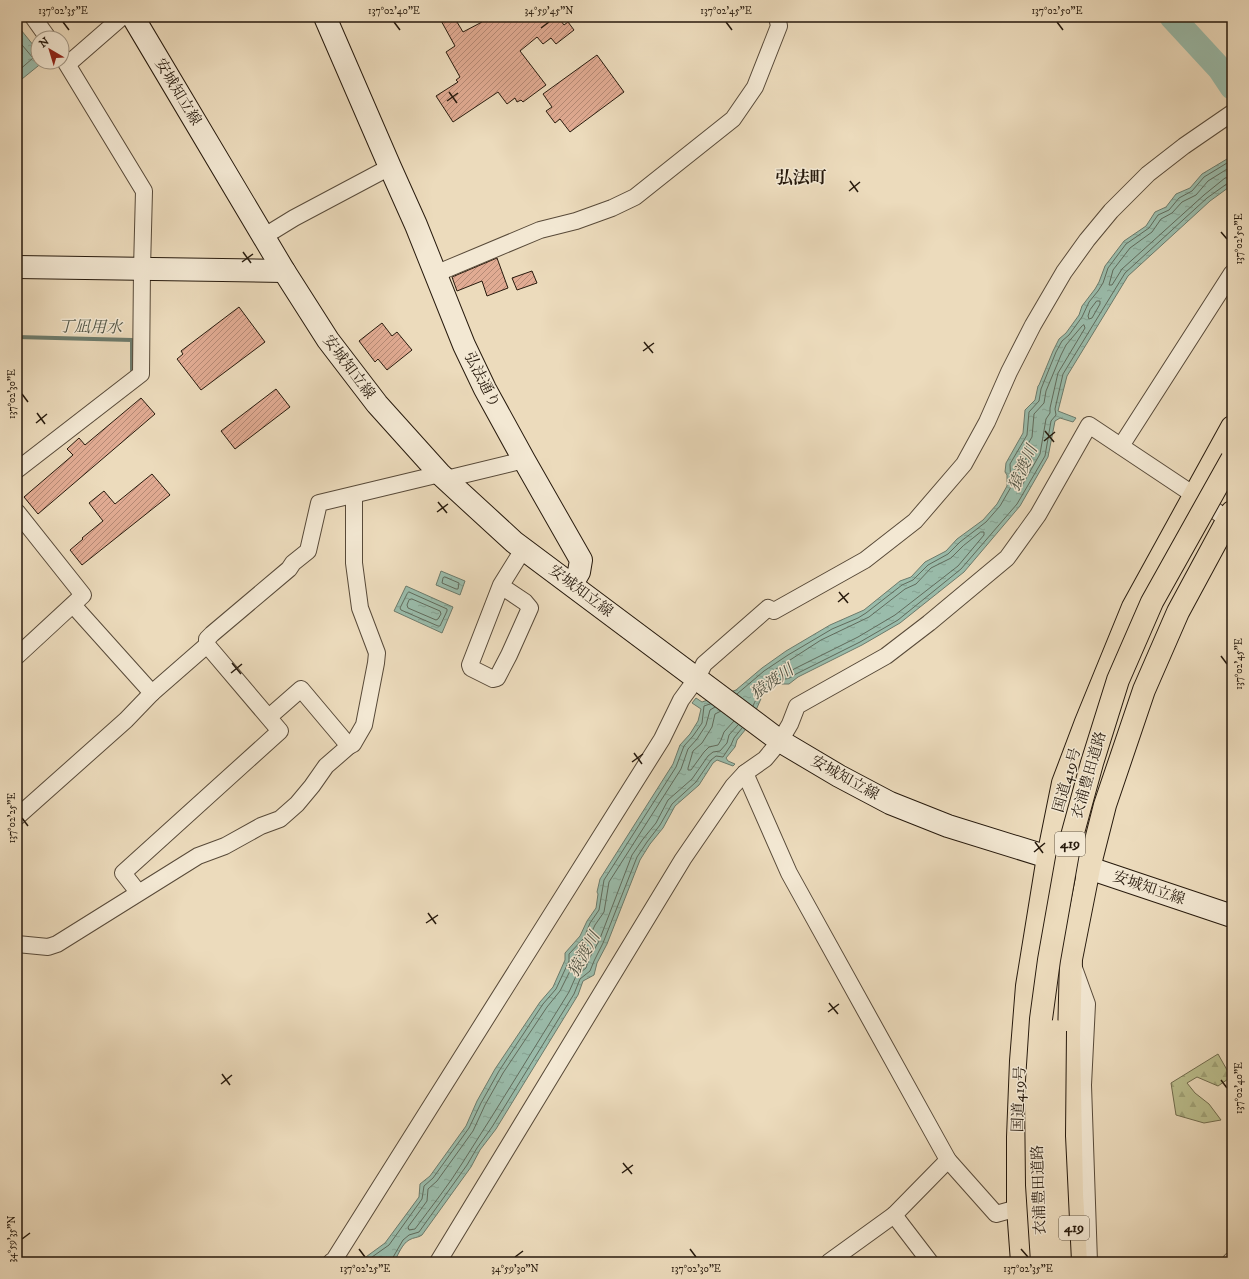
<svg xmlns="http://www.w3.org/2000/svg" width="1249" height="1279" viewBox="0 0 1249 1279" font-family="'IM FELL DW Pica','Noto Serif JP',serif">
	<defs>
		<pattern id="forest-firs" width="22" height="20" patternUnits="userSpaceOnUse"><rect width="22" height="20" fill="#bbbf8e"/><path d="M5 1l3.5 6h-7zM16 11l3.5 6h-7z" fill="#a1a479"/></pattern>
		<pattern id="water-ripples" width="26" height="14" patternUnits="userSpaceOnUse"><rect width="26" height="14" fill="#9abcab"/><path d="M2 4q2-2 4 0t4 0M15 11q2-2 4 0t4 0" fill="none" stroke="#85a192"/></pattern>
		<pattern id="building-hatch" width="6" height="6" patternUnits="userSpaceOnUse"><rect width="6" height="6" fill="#e1ab93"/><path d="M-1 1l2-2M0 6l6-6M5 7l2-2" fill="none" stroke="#b68a76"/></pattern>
	</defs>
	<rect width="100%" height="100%" fill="#ecdbbc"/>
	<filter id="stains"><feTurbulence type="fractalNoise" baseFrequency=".005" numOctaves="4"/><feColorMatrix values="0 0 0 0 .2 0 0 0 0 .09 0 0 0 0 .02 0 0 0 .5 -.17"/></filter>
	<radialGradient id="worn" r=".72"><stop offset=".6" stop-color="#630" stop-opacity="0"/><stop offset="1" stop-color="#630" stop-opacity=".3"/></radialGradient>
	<!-- forest -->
	<path fill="url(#forest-firs)" stroke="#716c4e" d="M1218 1054 1231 1077 1218 1086 1197 1077 1187 1083 1195 1093 1209 1104 1221 1120 1204 1123 1176 1115 1171 1083Z"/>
	<!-- water -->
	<g fill="url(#water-ripples)" stroke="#6c7b6c">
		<path d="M17 25 38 51V62H43L17 83Z"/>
		<path d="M1232 156V185L1210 201 1128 276 1067 376 1058 411 1076 418 1073 422 1060 418 1055 421 1048 457 1020 506 964 572 900 623 862 645 798 677 789 684H774L763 694 750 724 737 740 735 747 726 758 728 761 735 764 733 766 717 760 713 763 699 785 675 806 663 828 650 844 640 860 607 944 597 963 594 975 583 981 578 995 496 1129 480 1150 471 1167 422 1235C418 1238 414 1237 409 1240 402 1244 398 1255 394 1262H359L385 1243 419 1197 420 1184 430 1176 466 1126 477 1101 495 1069 540 1002 553 987 565 960V953L580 936 587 921 596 908 598 894 597 892 600 879 673 764 680 745 690 734 698 721 701 709 692 703 696 698 702 702 736 690 762 668 786 651 830 625 864 610 900 581 911 577 925 562 946 551 957 539 983 520 997 504 1007 486V475L1005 472 1006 463 1023 433 1025 410 1035 400 1038 386 1039 385 1053 351 1059 339 1066 333 1079 315 1082 306 1095 289 1099 282 1105 266 1124 241 1146 226 1155 212 1166 207 1176 194 1190 188 1202 174Z"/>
		<path d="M441 571 465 581 460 595 436 585Z"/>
		<path d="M406 586 453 607 442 633 394 611Z"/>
	</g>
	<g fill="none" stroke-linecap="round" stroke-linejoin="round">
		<!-- shore -->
		<g stroke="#606b5c" stroke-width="1">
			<path d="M17 39 33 58 17 72"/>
			<path d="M1232 166 1208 181 1196 195 1182 202 1172 213 1161 219 1152 232 1130 248 1113 270 1109 285H1112L1122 269 1204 195 1225 178 1232 177"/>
			<path d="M1097 301H1100V304L1092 318 1089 319 1088 316 1090 310Z"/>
			<path d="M1084 325 1085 328 1058 373 1050 408V413L1046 419 1040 454 1020 489 1017 490 1016 488 1015 466 1032 437 1034 414 1044 403 1046 391 1061 355 1066 345 1082 326Z"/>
			<path d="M1031 451 1033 454 1024 469 1022 470 1021 467Z"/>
			<path d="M981 532H984V535L958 566 895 615 858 637 794 669 786 675 772 674 773 671 821 640 869 617 905 589 916 584 931 568 951 558 963 546Z"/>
			<path d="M445 577 459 583 458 589H456L442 583 443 578Z"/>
			<path d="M409 592 447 609V611L440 626H438L401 610 400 608 407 594Z"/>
			<path d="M412 599 440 611 441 614 438 619 436 620 408 608 407 605 409 600Z"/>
			<path d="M737 694 764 671 788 655 832 629 858 618 866 613 902 585 913 580 928 565 948 554 960 542 986 522 1000 506 1011 487 1010 464 1027 435 1029 412 1039 401 1041 389 1056 352 1062 341 1069 335 1082 317 1089 302 1098 291 1103 283 1108 268 1126 244 1149 228 1158 215 1169 210 1179 198 1192 191 1204 177 1232 160"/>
			<path d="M753 706C757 697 764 681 775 680 787 678 786 681 796 674L860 642 898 620 961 569 1017 504 1045 456 1051 421 1056 415 1055 409 1063 374 1125 273 1207 198 1228 183 1232 182"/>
			<path d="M715 707 710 710 706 725 697 739 688 749 681 769 609 882 604 912 595 925 588 940 575 956 574 963 560 991 547 1007 503 1073 485 1105 473 1131 437 1181 428 1189 427 1201 408 1227 409 1230 415 1229C431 1207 449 1185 463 1162 499 1106 534 1048 569 992L576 976 586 968 589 959 599 941 632 855 643 839 656 823 668 800 692 779 708 756 713 752 720 751 727 743 729 735 738 725"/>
			<path d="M721 711 715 714 712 727 702 743 693 751 688 768V770H691L704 752 709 747 718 745 721 740 724 732 734 721"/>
			<path d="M365 1262 389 1245 422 1199 424 1186 433 1178 469 1128 481 1103 499 1071 543 1004 556 989 569 961V954L584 938 590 923 599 910 604 880 676 767 684 746 693 736 702 723 704 706 710 704"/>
			<path d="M391 1262 392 1259 403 1240 409 1235 419 1232 467 1165 477 1148 492 1127 574 994 580 979 590 971 594 961 603 943 637 857 647 842 660 825 672 804 696 782 711 760 716 756 723 757 731 745 734 738 742 728"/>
		</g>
		<!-- stream -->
		<path stroke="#6c7b6c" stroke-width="4" d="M17 337 132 340V370"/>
		<!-- river -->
		<path stroke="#9abcab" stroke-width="25" d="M1172 17 1220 69 1232 87"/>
	</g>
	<!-- building -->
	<g fill="url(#building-hatch)" stroke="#271a0d">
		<path d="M439 17H454L463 32 482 22 479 17H558L564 25 568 22 574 30 556 44 551 38 543 44 537 37 520 51 546 85 523 102 521 100 517 102 515 98 507 104 498 92 453 122 436 96 458 82 456 80 460 77 446 52 455 46Z"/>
		<path d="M597 55 624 92 570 132 560 119 555 123 546 111 552 107 543 94Z"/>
		<path d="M497 258 508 288 487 296 482 281 457 291 452 277Z"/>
		<path d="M532 271 537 283 517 290 512 278Z"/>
		<path d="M239 307 265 342 201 390 177 359 183 354 181 351Z"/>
		<path d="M382 323 392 336 397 332 412 350 387 370 378 359 375 362 359 341Z"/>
		<path d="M276 389 290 407 235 449 221 431Z"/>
		<path d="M141 398 155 414 38 514 24 497 73 455 67 449 79 438 85 445Z"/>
		<path d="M152 474 170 495 82 565 70 550 83 539 82 538 103 521 89 503 104 491 115 504Z"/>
	</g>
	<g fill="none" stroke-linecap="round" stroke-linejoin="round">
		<!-- street casing -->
		<g stroke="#584a39" stroke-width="18">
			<g id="street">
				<path d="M33 17 48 38"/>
				<path d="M68 64 122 17"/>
				<path d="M263 237 294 218 390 167"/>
				<path d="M435 274 540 230 576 221 612 208 635 197 733 119 755 87 779 26 777 17"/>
				<path d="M1121 446 1232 273"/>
				<path d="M17 470 141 374 142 269 144 191 62 56"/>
				<path d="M446 479 524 460"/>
				<path d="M17 512 83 595 17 656"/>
				<path d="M501 586 525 602 530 608 509 655 497 678 493 679 471 668 470 665 501 585 524 548"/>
				<path d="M73 605 152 693"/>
				<path d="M207 645V639L212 634 289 569 293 563 308 551 319 503 440 474"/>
				<path d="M269 717 301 689 349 746"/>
				<path d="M745 773 789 873 948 1160 996 1214 1018 1208"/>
				<path d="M17 817 126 720 152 693 207 645 280 731 123 873 138 892"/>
				<path d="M17 944 48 947 57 944 198 856 225 846 261 826 280 819 297 804 312 786 326 766 349 746 353 744 364 725 376 663 377 653 360 608 354 563V496"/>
				<path d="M1074 968 1087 1004 1083 1085 1089 1262"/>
				<path d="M894 1215 930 1262"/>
				<path d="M331 1262 334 1260 662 739 681 700 697 678 704 664 768 608 774 611 865 560 915 521 964 464 987 422 1009 372 1033 325 1064 272 1087 240 1111 211 1148 174 1184 146 1232 113"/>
				<path d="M438 1262 683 859 733 786 745 773 765 759 780 741 790 724 797 706 886 656 929 623 1007 558 1038 515 1089 425 1194 495 1232 523"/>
				<path d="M829 1262 894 1215 948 1160"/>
				<path d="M1230 1262 1232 1260"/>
			</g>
		</g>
		<!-- secondary casing -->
		<g stroke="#271a0d" stroke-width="24">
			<g id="secondary">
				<path d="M133 17 284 271 328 340 377 404 440 474 514 542 780 741 839 776 890 803 948 826 1048 857 1089 868 1232 916"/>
				<path d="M325 17 390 167 416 225 464 345 485 389 524 460 581 560 579 572 572 584"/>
				<path d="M17 267 284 271"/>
			</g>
		</g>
		<!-- highway casing -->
		<g stroke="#271a0d" stroke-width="24">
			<g id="highway">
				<path d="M1022 1262 1018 1208V1137L1021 1061 1027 986 1048 857 1063 783 1086 722 1133 607 1232 427"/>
				<path d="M1076 1262 1072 1194 1069 1039 1071 959 1089 868 1105 805 1144 690 1178 612 1232 512"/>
			</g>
		</g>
		<!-- street -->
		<use href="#street" stroke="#f3e8d3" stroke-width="16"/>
		<!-- secondary -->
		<use href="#secondary" stroke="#f3e8d3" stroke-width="22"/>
		<!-- highway -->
		<use href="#highway" stroke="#ecdbbc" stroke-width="22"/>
		<!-- highway-bridge casing -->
		<g stroke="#271a0d" stroke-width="24" stroke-linecap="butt">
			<g id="highway-bridge">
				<path d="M1055 1031 1054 1136 1060 1262"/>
				<path d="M1042 1262 1037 1185 1036 1096 1041 1019 1049 960 1069 847 1092 763 1118 680 1152 602 1232 459"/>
			</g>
		</g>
		<!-- highway-bridge -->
		<use href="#highway-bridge" stroke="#ecdbbc" stroke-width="22"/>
	</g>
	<!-- ticks -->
	<path fill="none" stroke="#271a0d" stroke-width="1.5" d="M63 22 69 30M394 22 400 30M726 22 732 30M1057 22 1063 30M541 28 549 22M449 92 457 103M447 101 458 93M850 181 858 192M849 191 860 182M1221 232 1227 239M243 252 251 263M242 262 253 254M644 342 653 353M643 351 654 343M22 394 28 402M37 413 45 424M36 423 47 414M1045 431 1054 442M1044 441 1055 432M438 502 447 513M437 512 448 504M839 592 848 603M838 602 849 593M1221 656 1227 664M232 663 241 674M231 673 242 664M634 753 642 764M632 762 643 754M22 818 28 826M1035 842 1043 853M1034 852 1045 843M428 913 436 924M426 923 438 915M829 1003 838 1014M828 1012 839 1004M222 1074 230 1085M1221 1080 1227 1088M221 1084 232 1075M623 1163 632 1174M622 1173 633 1165M22 1239 30 1233M359 1249 365 1257M690 1249 696 1257M1021 1249 1028 1257M515 1257 523 1251"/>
	<g text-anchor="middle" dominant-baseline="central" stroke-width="3" stroke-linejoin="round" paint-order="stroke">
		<!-- shield labels -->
		<g fill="#f3e8d3" stroke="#645848" stroke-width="1">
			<rect x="1055" y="832" width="30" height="24" rx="3"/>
			<rect x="1059" y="1216" width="30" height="24" rx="3"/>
		</g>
		<g font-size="14" font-weight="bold" fill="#271a0d">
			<text x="1070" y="844">419</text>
			<text x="1074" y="1228">419</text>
		</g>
		<!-- street labels -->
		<g font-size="15" fill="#271a0d" stroke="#f3e8d3">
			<text transform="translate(178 92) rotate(59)">安城知立線</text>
			<text transform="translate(349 367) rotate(53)">安城知立線</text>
			<text transform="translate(482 380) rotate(63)">弘法通り</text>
			<text transform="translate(581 591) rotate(37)">安城知立線</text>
			<text transform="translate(1089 775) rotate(-74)">衣浦豊田道路</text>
			<text transform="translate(845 778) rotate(29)">安城知立線</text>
			<text transform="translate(1067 780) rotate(-74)">国道419号</text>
			<text transform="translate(1149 888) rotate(19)">安城知立線</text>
			<text transform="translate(1019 1099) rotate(-88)">国道419号</text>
			<text transform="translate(1039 1190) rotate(-92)">衣浦豊田道路</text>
		</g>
		<!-- water labels -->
		<g font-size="16" font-style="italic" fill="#4f5344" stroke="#f3e8d3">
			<text transform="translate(90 327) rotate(1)">丁凪用水</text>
			<text transform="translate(1023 468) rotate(-66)">猿渡川</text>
			<text transform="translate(772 682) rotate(-35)">猿渡川</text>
			<text transform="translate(584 954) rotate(-61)">猿渡川</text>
		</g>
		<!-- quarter labels -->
		<g font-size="17" font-weight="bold" fill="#271a0d" stroke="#f3e8d3">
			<text x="801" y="178">弘法町</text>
		</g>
	</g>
	<!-- margin -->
	<rect width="1249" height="1279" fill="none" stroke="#ecdbbc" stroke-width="44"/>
	<!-- north arrow -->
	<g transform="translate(50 50) rotate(322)"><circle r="19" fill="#f3e8d3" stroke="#a19684"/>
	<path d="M0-3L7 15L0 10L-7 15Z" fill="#8f2418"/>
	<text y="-6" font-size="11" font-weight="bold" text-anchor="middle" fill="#271a0d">N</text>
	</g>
	<rect x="22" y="22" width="1205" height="1235" fill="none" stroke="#271a0d" stroke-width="1.5"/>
	<g font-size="10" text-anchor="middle" fill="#271a0d">
		<text x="63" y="14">137°02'35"E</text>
		<text x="394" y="14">137°02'40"E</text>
		<text x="549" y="14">34°59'45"N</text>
		<text x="726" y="14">137°02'45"E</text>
		<text x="1057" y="14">137°02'50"E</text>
		<text transform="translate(1238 239) rotate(-90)" y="4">137°02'50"E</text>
		<text transform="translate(11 394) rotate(-90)" y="4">137°02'30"E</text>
		<text transform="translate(1238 664) rotate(-90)" y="4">137°02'45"E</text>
		<text transform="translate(11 818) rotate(-90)" y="4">137°02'25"E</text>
		<text transform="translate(1238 1088) rotate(-90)" y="4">137°02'40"E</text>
		<text transform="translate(11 1239) rotate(-90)" y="4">34°59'35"N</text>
		<text x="365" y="1272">137°02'25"E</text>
		<text x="515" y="1272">34°59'30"N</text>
		<text x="696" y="1272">137°02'30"E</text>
		<text x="1028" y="1272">137°02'35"E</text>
	</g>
	<rect width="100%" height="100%" filter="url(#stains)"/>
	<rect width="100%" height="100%" fill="url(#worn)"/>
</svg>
